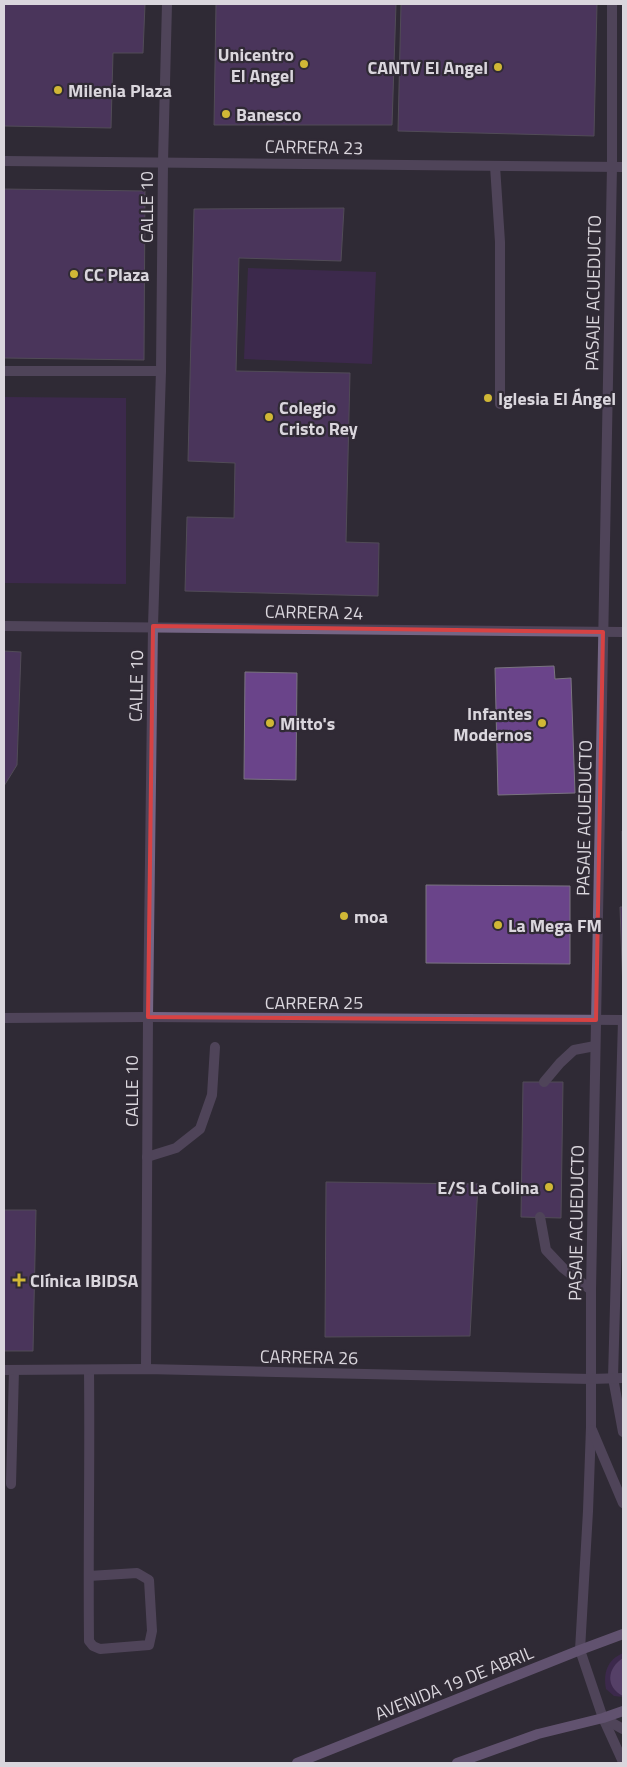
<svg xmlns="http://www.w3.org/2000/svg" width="627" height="1767" viewBox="0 0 627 1767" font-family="'Titillium Web',sans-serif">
	<rect width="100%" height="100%" fill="#302a35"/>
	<!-- green -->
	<g fill="#4c2868">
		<path d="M248 268 376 272 372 364 244 359Z"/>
		<path d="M4 397 126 398V584L4 583Z"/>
		<path d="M623 1653V1697L614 1696 606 1689C603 1673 607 1660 623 1653Z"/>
	</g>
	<!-- water -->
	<path fill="#835ca4" d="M623 1658V1696C605 1687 607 1668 623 1658Z"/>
	<!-- building -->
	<g fill="#6a448a" stroke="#7a7480">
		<path d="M4 4H145L143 53H113L111 128 4 126Z"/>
		<path d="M216 4H396L392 125H214Z"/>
		<path d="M401 4H597L594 136 398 131Z"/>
		<path d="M4 189 145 191 144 360 4 358Z"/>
		<path d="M344 208 341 261 239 258 236 371 350 373 346 542 379 543 378 596 185 591 187 517 234 518 235 463 188 461 194 209Z"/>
		<path d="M4 651 21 652 17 765 4 786Z"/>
		<path d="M554 666 555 679 571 678 575 793 498 795 495 668Z"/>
		<path d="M245 672 297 673 296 780 244 779Z"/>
		<path d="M622 831H623V901Z"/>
		<path d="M426 885 570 886V964L426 963Z"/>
		<path d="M620 907H623V991Z"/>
		<path d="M523 1082H563L561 1218 521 1217Z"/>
		<path d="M326 1182 478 1184 470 1336 325 1337Z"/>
		<path d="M4 1210H36L33 1351H4Z"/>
	</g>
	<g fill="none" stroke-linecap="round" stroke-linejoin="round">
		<!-- service -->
		<g stroke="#756585" stroke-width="10">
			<path d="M495 166 500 242V404"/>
			<path d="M4 371H161"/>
			<path d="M544 1082 560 1063 574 1050 595 1046"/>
			<path d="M147 1157 176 1148 200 1129 212 1095 215 1047"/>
			<path d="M540 1217 546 1250 563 1268 591 1290"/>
			<path d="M11 1484 14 1370"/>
			<path d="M89 1576 137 1573 149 1580 152 1631 149 1645 100 1649 93 1646 89 1641C88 1550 90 1460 89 1370"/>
		</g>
		<!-- minor -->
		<g stroke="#756585" stroke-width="10">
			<path d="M612 4V166L591 1290V1427L588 1511 580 1650 603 1718 623 1762"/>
			<path d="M4 161 623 167"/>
			<path d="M4 626 623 632"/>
			<path d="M4 1018 148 1017 623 1020"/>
			<path d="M623 1020 613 1378 623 1432"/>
			<path d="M146 1369 148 1017 153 626 161 371 163 162 167 4"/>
			<path d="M4 1370 146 1369 591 1379 623 1378"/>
			<path d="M592 1430 623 1503"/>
			<path d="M603 1718 623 1729"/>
		</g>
		<!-- secondary -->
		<g stroke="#9e84b6" stroke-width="10">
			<path d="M297 1763 580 1650 623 1634"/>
			<path d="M457 1763 538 1734 603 1718 623 1711"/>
		</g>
	</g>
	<!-- marked area -->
	<path d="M0 0H627V1767H0ZM153 626 603 632 596 1020 148 1017Z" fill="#302a35" fill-opacity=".55" fill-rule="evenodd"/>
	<path fill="none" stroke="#d74243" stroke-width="4" stroke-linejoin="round" d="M153 626 603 632 596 1020 148 1017Z"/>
	<!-- markers -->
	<g fill="#d0b736" stroke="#302a35" stroke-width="2">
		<circle cx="304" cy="64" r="5"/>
		<circle cx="498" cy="67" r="5"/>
		<circle cx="58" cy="90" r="5"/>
		<circle cx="226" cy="114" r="5"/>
		<circle cx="74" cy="274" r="5"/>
		<circle cx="488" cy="398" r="5"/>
		<circle cx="269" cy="417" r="5"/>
		<circle cx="270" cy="723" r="5"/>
		<circle cx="542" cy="723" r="5"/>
		<circle cx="344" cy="916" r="5"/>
		<circle cx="498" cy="925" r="5"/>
		<circle cx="549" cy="1187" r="5"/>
		<path d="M16.5 1272.5h5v5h5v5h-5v5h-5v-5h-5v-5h5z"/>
	</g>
	<g text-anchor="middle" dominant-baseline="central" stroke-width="4.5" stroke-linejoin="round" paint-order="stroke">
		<!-- poi labels -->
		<g font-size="18" font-weight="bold" fill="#dad6dd" stroke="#302a35" text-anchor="start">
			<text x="294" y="54" text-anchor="end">Unicentro<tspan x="294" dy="21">El Angel</tspan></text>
			<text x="488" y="67" text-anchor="end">CANTV El Angel</text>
			<text x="68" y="90">Milenia Plaza</text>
			<text x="236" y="114">Banesco</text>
			<text x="84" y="274">CC Plaza</text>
			<text x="498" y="398">Iglesia El Ángel</text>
			<text x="279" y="407">Colegio<tspan x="279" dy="21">Cristo Rey</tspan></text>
			<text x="532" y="713" text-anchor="end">Infantes<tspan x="532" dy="21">Modernos</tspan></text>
			<text x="280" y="723">Mitto's</text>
			<text x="354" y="916">moa</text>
			<text x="508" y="925">La Mega FM</text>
			<text x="539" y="1187" text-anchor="end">E/S La Colina</text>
			<text x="30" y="1280">Clínica IBIDSA</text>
		</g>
		<!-- street labels -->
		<g font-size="18" fill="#dad6dd" stroke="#302a35">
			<text transform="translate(314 147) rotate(1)">CARRERA 23</text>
			<text transform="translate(146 207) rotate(-90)">CALLE 10</text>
			<text transform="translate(593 293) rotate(-89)">PASAJE ACUEDUCTO</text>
			<text transform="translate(314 612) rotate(1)">CARRERA 24</text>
			<text transform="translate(136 686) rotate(-89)">CALLE 10</text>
			<text transform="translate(584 818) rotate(-89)">PASAJE ACUEDUCTO</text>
			<text x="314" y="1002">CARRERA 25</text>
			<text transform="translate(131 1091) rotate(-90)">CALLE 10</text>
			<text transform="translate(576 1223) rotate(-89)">PASAJE ACUEDUCTO</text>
			<text transform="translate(309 1357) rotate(1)">CARRERA 26</text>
			<text transform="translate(454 1683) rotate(-22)">AVENIDA 19 DE ABRIL</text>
		</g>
	</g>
	<!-- border -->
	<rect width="627" height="1767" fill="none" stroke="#dad6dd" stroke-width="10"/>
</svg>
